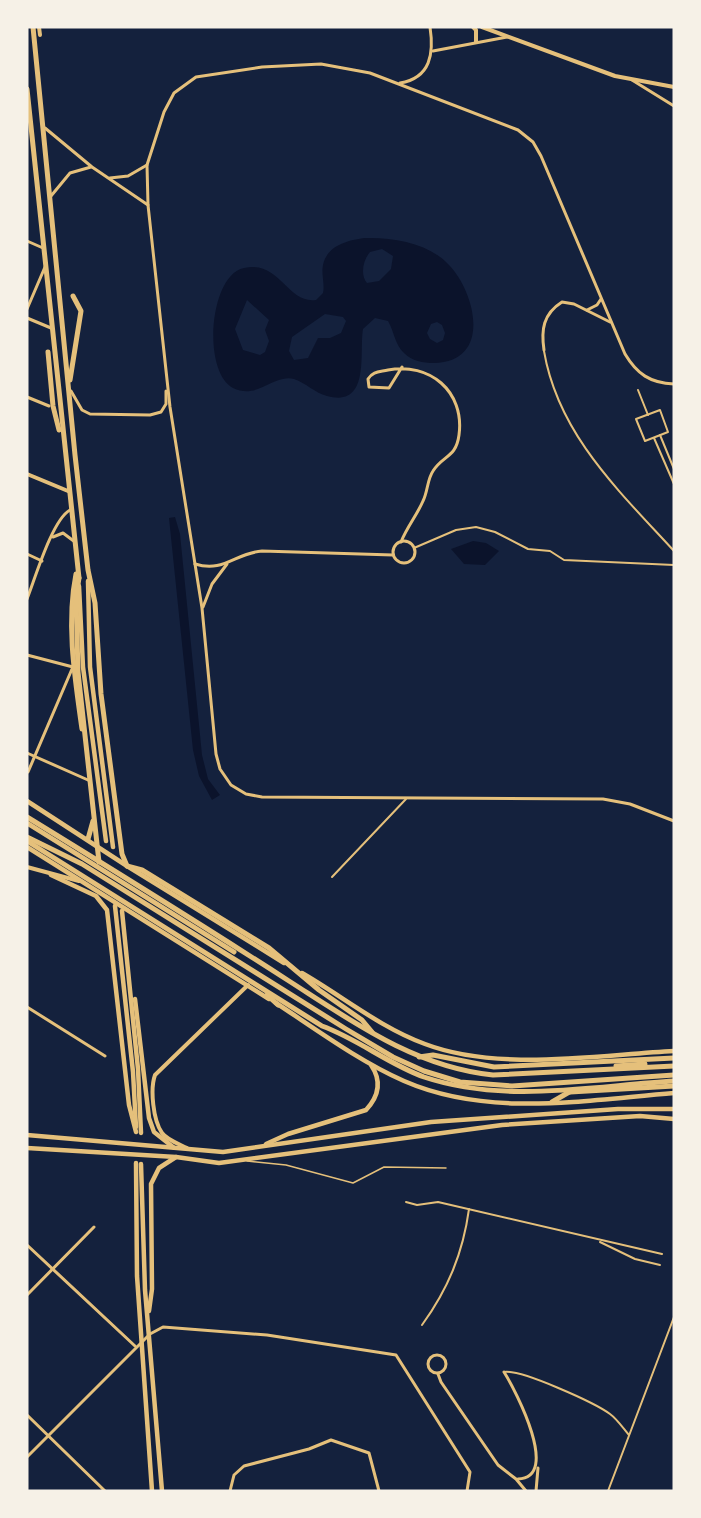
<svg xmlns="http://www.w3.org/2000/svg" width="701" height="1518" viewBox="0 0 701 1518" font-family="'PT Sans',sans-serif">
	<rect width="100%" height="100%" fill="#14213d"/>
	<!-- water -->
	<g fill="#0b132b" fill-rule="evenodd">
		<path d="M365 238C393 237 429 243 449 265 476 293 492 362 434 363 423 363 412 361 404 353 395 345 394 331 388 321L375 318 363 329C359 352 371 408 327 396 315 393 306 383 294 379 273 374 258 400 233 388 202 372 209 275 244 268 280 260 287 304 316 300L323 293C325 284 321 274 323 265 327 245 349 240 365 238ZM382 249 393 256 391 269 379 281 367 283C360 275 363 260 370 252ZM247 300 269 320 265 330 269 341 265 352 260 355 243 350 235 329ZM325 314 343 317 346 321 341 333 330 338H318L308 358 294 360 289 351 292 337ZM437 322 442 325 445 333 443 340 437 343 430 339 427 333 431 324Z"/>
		<path d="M175 517 180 534 202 755 208 779 220 795 212 800 199 776 193 750 169 518Z"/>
		<path d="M473 541 486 543 499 551 485 565 464 564 451 549Z"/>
	</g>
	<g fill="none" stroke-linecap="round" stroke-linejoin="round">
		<!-- service -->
		<path stroke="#e5c07b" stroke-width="1.5" d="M247 1161 286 1165 353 1183 384 1167 446 1168"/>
		<!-- pedestrian -->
		<g stroke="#e5c07b" stroke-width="2">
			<path d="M544 351C558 434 619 491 674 551"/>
			<path d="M638 390 648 415"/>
			<path d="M660 410 668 432 645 441 636 419Z"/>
			<path d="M660 435 674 469"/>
			<path d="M654 438 674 484"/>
			<path d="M414 548 456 530 476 527 495 532 528 549 550 551 564 560 674 565"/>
			<path d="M332 877 406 799"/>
			<path d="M406 1202 417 1205 438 1202 662 1254"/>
			<path d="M600 1242 635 1259 660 1265"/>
			<path d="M422 1325C448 1289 463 1253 469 1209"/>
			<path d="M504 1372C521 1369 595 1403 610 1414 617 1419 623 1428 629 1435"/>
			<path d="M608 1491 674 1317"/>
		</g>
		<!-- minor -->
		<g stroke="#e5c07b" stroke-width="3">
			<path d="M433 51 507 37"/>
			<path d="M632 80 674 106"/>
			<path d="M400 83C431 78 434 53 430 27"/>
			<path d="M45 128 92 167 148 205"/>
			<path d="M110 178 128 176 147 165"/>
			<path d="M51 196 70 173 91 167"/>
			<path d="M27 241 43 248"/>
			<path d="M27 309 45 267"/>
			<path d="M587 310 597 305 601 299"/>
			<path d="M27 318 51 328"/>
			<path d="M544 350C541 330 543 314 562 302L574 304 610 322"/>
			<path d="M674 384C650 383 637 374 625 354L541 156 533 142 518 130 370 73 321 64 262 67 196 77 174 93 164 112 147 165 148 205 170 407 202 608 216 754 220 769 231 785 246 794 262 797 603 799 630 804 674 821"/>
			<path d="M71 391 82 410 90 414 150 415 161 412 166 404V391"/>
			<path d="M27 397 49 406"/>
			<path d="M53 537 63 533 75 542"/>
			<circle cx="404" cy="552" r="11"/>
			<path d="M401 542C407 527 417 515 423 501 428 491 427 480 433 471 443 455 456 458 459 435 465 391 429 362 388 370 379 372 373 371 368 379L369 387 389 388 402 367"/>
			<path d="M27 554 42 561"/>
			<path d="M195 564C224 573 235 553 262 551L393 555"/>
			<path d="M27 599C35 579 52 520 70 510"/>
			<path d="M203 607 212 584 227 564"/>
			<path d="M27 655 73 667"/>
			<path d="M27 753 88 780"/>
			<path d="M28 772 72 669"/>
			<path d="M27 1007 105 1056"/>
			<path d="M27 1245 135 1346"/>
			<path d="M27 1295 94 1227"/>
			<circle cx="437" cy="1364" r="9"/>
			<path d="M504 1372C516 1391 561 1478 518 1479"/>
			<path d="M438 1374 441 1382 498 1465 516 1479 526 1491"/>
			<path d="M27 1415 105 1491"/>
			<path d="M27 1457 150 1334 163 1327 267 1335 396 1355 470 1472 467 1491"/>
			<path d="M230 1491 234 1475 244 1466 309 1449 331 1440 369 1453 379 1491"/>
			<path d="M536 1491 538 1468"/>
		</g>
		<!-- tertiary -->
		<g stroke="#e5c07b" stroke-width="4">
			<path d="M39 27 40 35"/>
			<path d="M473 27 476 30V42"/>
			<path d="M482 27 615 76 674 87"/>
			<path d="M27 474 68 491"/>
			<path d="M27 867 79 881"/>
			<path d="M187 1148C179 1144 167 1140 162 1133 153 1120 150 1089 155 1075L248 985"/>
		</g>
		<!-- secondary -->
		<g stroke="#e5c07b" stroke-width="4.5">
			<path d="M27 801 127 866 284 963"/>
			<path d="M27 847 269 999"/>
			<path d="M302 973C342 996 381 1028 425 1044 499 1072 596 1055 674 1051"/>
			<path d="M276 1003C317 1030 359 1061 404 1081 489 1118 585 1100 674 1093"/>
			<path d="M27 1135 223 1152 431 1122 618 1109H674"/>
			<path d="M266 1144 288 1134 366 1110C379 1096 382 1081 371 1065"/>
			<path d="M27 1148 176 1157 219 1163 502 1125 640 1116 674 1119"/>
		</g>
		<!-- primary -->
		<g stroke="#e5c07b" stroke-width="4.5">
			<path d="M88 581 90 667 113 847"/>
			<path d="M79 586 83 667 106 841"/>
			<path d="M51 875 96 896 107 910 129 1105 136 1132"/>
			<path d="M115 906 133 1072 136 1127"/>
			<path d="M122 911 138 1069 141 1133"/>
			<path d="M135 999 149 1118 154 1132 173 1147"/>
			<path d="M136 1163 137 1276 152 1491"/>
			<path d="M141 1164 145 1290 162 1491"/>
			<path d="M149 1311 152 1289 151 1184 159 1168 176 1157"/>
		</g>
		<!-- trunk -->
		<g stroke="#e5c07b" stroke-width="5">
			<path d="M33 27 75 455 88 570 95 603 101 694 122 854 127 866"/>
			<path d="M27 89 79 578"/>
			<path d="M48 352 53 406 59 430"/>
			<path d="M70 380 81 311 73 296"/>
			<path d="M76 574C66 624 75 679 82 729"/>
			<path d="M88 839 93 821"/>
		</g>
		<!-- motorway -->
		<g stroke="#e5c07b" stroke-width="5">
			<path d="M79 578 76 598 78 672 99 862"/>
			<path d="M27 817C115 871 202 925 289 981 353 1022 415 1067 493 1075L674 1066"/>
			<path d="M27 823 234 952"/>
			<path d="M27 837 82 864 346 1029 393 1057 424 1071 460 1082 512 1086 674 1075"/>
			<path d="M27 841 322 1026C358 1039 388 1064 424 1077 505 1104 591 1086 674 1081"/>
			<path d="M127 866 142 870 269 948 319 990 362 1020 372 1032"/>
			<path d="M267 995 278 1005"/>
			<path d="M419 1057 433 1055 494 1067 674 1058"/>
			<path d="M616 1066 645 1064"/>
			<path d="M570 1092 674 1086"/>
			<path d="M552 1102 571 1091"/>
		</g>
	</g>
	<!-- border -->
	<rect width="701" height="1518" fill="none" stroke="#f6f1e7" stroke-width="57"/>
</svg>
